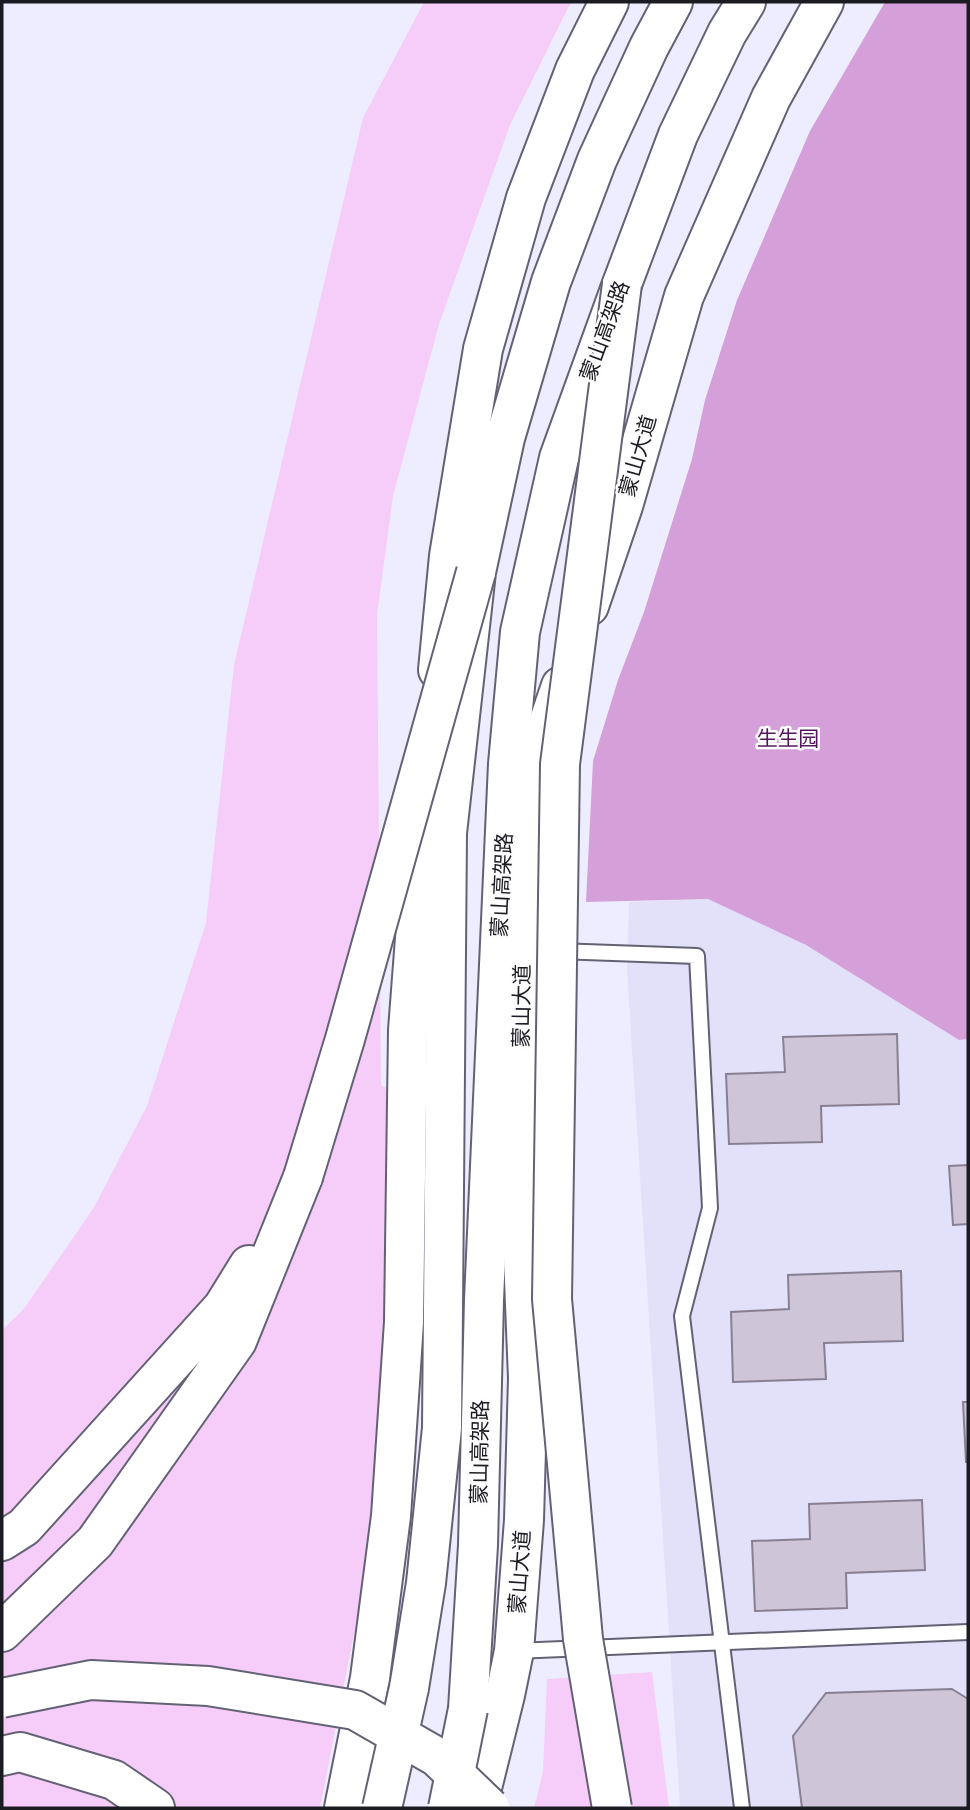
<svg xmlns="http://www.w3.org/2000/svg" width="970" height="1810" viewBox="0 0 970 1810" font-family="'Nunito Sans','Noto Sans SC',sans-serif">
	<rect width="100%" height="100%" fill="#eeedff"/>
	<!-- built -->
	<path fill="#e2e1f9" d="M708 899 806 945 959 1040 968 1039V1808H680L627 971 629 902Z"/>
	<!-- green -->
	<g fill="#f6ccf8">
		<path d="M424 2H571L510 125 439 324 393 496 377 615 381 1085 393 1091 375 1526 320 1808H2V1330L23 1310 93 1209 147 1106 206 923 234 665 363 118Z"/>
		<path d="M652 1672 669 1808H534L543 1772 547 1679Z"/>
	</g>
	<!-- forest -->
	<path fill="#d5a0d9" d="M885 2H968V1039L959 1040 806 945 708 899 586 902 593 761 618 680 644 612 692 459 705 400 737 300 810 131Z"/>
	<!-- building -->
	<g fill="#cec5d9" stroke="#888092" stroke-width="2">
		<path d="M897 1034 899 1104 821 1106 822 1142 729 1144 726 1074 785 1072 783 1037Z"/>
		<path d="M968 1165V1224L953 1225 949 1166Z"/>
		<path d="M901 1271 903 1341 824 1343 826 1379 733 1382 731 1312 789 1309 788 1275Z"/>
		<path d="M963 1402H968V1462H966Z"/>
		<path d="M922 1500 925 1570 846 1573 847 1608 755 1611 752 1541 810 1539 809 1504Z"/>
		<path d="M952 1689 968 1699V1808H802L793 1736 826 1693Z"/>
	</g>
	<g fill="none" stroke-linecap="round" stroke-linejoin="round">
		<!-- service casing -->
		<g stroke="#636275" stroke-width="18">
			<g id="service">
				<path d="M557 951 697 956 710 1208 682 1316 742 1808"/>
				<path d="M515 1651 968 1632"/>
			</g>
		</g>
		<!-- secondary casing -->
		<g stroke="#636275" stroke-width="42">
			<g id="secondary">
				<path d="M589 606 623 506 684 296 771 98 824 2"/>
				<path d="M438 670 449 556 483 349 526 198 575 70 609 2"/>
				<path d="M344 1808 370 1678 391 1516 404 1322 408 1030 427 782"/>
				<path d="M477 1808 505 1695 514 1651 524 1520 528 1378 521 1206V988L535 762 561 686"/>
			</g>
		</g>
		<!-- trunk casing -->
		<g stroke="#636275" stroke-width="42">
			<g id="trunk">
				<path d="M2 1541 24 1527 223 1307 249 1265"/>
				<path d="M2 1632 95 1542 237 1341 303 1177"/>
				<path d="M409 1688 426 1583 442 1428 447 833 476 572 505 438 551 282 597 160 649 47 673 2"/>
				<path d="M468 1709 478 1545 484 1300 508 764 520 632 559 458 622 284 678 135 727 33 746 2"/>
				<path d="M2 1756 20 1752 114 1780 155 1808"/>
			</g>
		</g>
		<!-- service -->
		<use href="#service" stroke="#fff" stroke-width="14"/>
		<!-- secondary -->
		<use href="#secondary" stroke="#fff" stroke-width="38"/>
		<!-- trunk -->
		<use href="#trunk" stroke="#fff" stroke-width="38"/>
		<!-- trunk-bridge casing -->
		<g stroke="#636275" stroke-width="42" stroke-linecap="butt">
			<g id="trunk-bridge">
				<path d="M303 1177 345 1039 476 572"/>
				<path d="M2 1698 91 1680 208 1686 355 1710 437 1757 490 1808"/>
				<path d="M382 1808 409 1688"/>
				<path d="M448 1808 468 1709"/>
				<path d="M612 1808 583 1639 552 1299 560 764 622 284"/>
			</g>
		</g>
		<!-- trunk-bridge -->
		<use href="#trunk-bridge" stroke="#fff" stroke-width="38"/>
	</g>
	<g text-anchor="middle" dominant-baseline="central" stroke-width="5" stroke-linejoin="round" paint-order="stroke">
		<!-- street labels -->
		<g font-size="21" fill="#1b1b22" stroke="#fcfcfc">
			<text transform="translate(605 331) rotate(-70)">蒙山高架路</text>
			<text transform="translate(638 456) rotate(-74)">蒙山大道</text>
			<text transform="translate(502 885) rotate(-87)">蒙山高架路</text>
			<text transform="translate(522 1006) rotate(-89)">蒙山大道</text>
			<text transform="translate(480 1452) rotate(-89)">蒙山高架路</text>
			<text transform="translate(520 1572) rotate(-86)">蒙山大道</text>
		</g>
		<!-- park labels -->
		<g font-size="21" fill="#55175b" stroke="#fcfcfc">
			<text x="788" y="739">生生园</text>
		</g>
	</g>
	<!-- border -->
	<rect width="970" height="1810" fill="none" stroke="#1b1b22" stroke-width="7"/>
</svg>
